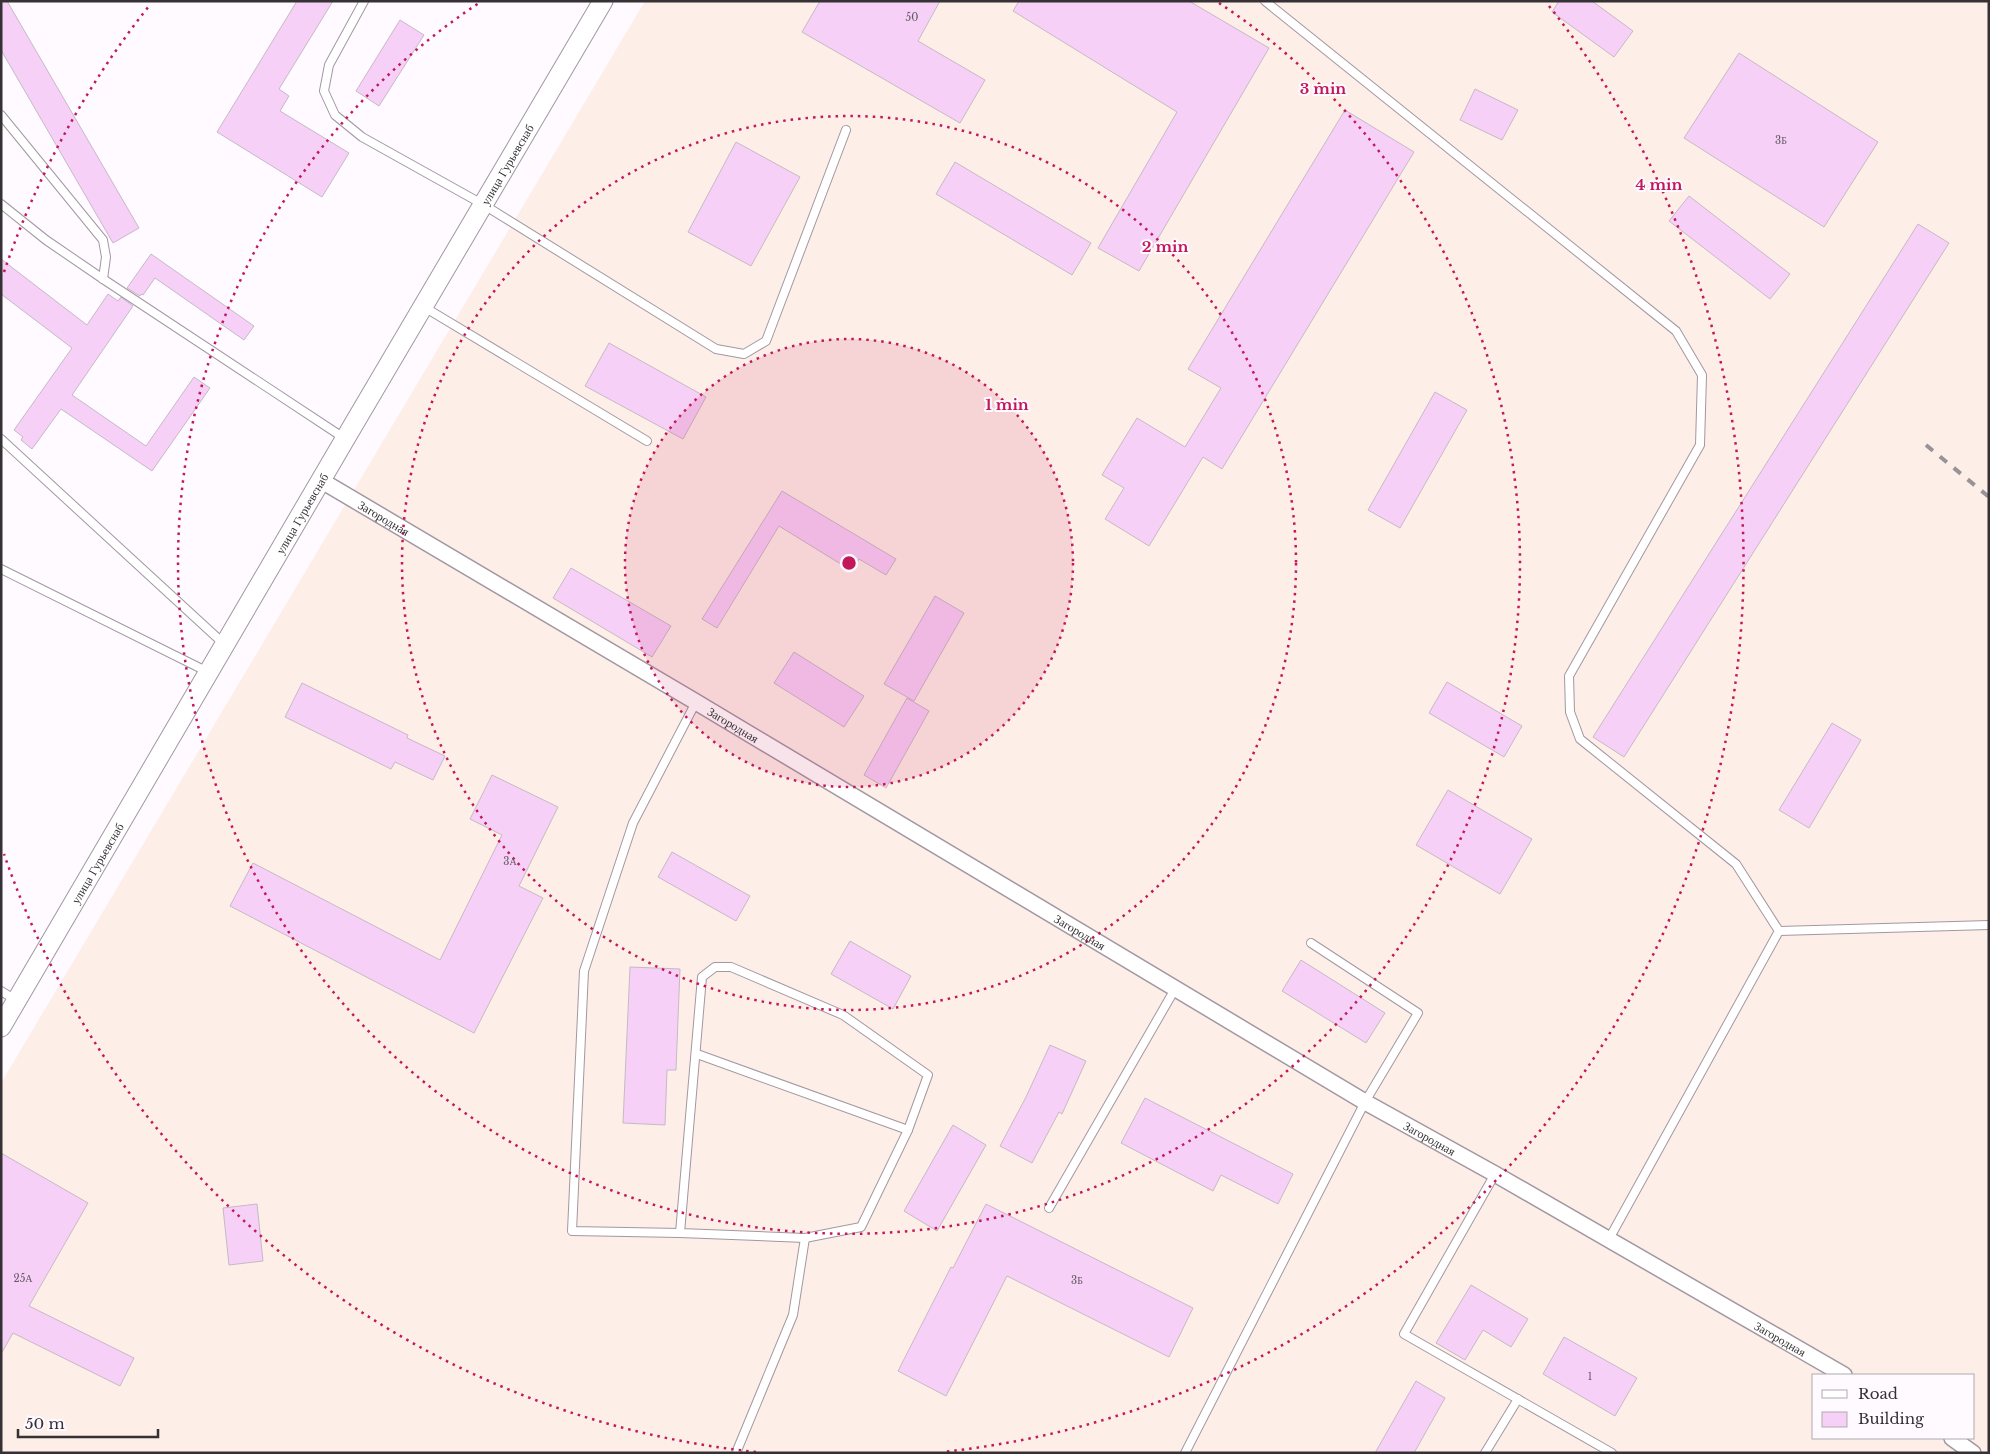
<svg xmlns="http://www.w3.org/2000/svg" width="1990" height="1454" viewBox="0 0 1990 1454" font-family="'Libre Baskerville',serif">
	<rect width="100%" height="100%" fill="#fffaff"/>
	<!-- industrial -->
	<path fill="#fdeee8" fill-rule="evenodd" d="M645 1H1989V1453H1V1083ZM1814 1375H1974V1438H1814Z"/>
	<!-- building -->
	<g fill="#f6d0f6" stroke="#c5bac5">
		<path d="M1 1H7L139 228 113 243 1 50Z"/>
		<path d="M297 1H333L279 89 289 96 280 111 349 153 322 197 217 132Z"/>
		<path d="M820 1H940L918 41 985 80 960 123 802 32Z"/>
		<path d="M1019 1H1189L1269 48 1139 271 1098 248 1177 112 1013 11Z"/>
		<path d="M1559 1H1592L1633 31 1614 57 1552 12Z"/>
		<path d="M400 20 424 35 379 106 356 91Z"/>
		<path d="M1739 53 1878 142 1824 227 1684 138Z"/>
		<path d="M1475 89 1518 110 1502 140 1460 120Z"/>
		<path d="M1345 110 1414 152 1222 469 1203 457 1149 546 1105 519 1124 488 1102 475 1137 418 1185 447 1221 388 1188 369Z"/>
		<path d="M736 142 800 177 751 266 688 232Z"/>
		<path d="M955 162 1091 243 1072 275 936 194Z"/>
		<path d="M1689 196 1790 274 1770 299 1669 221Z"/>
		<path d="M1918 224 1949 243 1624 757 1593 737Z"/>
		<path d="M151 254 254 326 244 340 155 278 143 295 141 294 140 296 127 288Z"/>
		<path d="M1 259 87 325 108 294 118 301 121 297 133 306 72 395 146 446 194 377 210 388 152 471 61 409 32 449 21 440 23 437 14 430 72 348 1 294Z"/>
		<path d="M609 343 706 397 683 439 585 386Z"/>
		<path d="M1435 392 1467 410 1400 528 1368 510Z"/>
		<path d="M782 491 896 559 886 575 859 559 852 571 779 526 717 628 702 619Z"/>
		<path d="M571 568 671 626 652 657 553 598Z"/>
		<path d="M935 596 964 613 914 701 884 684Z"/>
		<path d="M794 652 864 696 844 727 774 683Z"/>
		<path d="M1447 682 1522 726 1504 757 1429 713Z"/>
		<path d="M302 683 408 735 407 738 445 756 433 780 395 762 391 769 285 717Z"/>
		<path d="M907 698 929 711 886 788 864 775Z"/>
		<path d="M1832 723 1861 740 1809 828 1779 810Z"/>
		<path d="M492 775 558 807 519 886 543 898 474 1033 230 906 253 863 440 960 502 835 470 819Z"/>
		<path d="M1448 790 1532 839 1500 894 1416 845Z"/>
		<path d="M672 852 750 896 736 921 658 877Z"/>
		<path d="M850 941 911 976 893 1009 831 974Z"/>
		<path d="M1301 960 1385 1013 1366 1043 1282 991Z"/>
		<path d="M630 967 680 969 676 1070H667L665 1125 623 1123Z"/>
		<path d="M1050 1045 1086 1061 1062 1114 1059 1112 1032 1163 1000 1146 1026 1097Z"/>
		<path d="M1145 1098 1293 1174 1278 1204 1221 1175 1213 1191 1121 1143Z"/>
		<path d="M953 1125 986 1145 937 1231 904 1211Z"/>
		<path d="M1 1153 88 1203 29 1306 134 1358 120 1386 13 1333 1 1354Z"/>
		<path d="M257 1204 263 1261 229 1265 223 1208Z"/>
		<path d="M986 1204 1193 1308 1169 1357 1007 1276 946 1396 898 1371 951 1267 953 1268Z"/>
		<path d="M1471 1285 1528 1319 1511 1347 1483 1330 1465 1360 1436 1343Z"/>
		<path d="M1564 1337 1637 1378 1615 1416 1543 1374Z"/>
		<path d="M1416 1381 1445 1398 1414 1453H1375Z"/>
	</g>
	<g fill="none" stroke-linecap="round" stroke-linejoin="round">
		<!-- service casing -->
		<g stroke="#a298a2" stroke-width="10">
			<g id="service">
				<path d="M364 1 329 65 324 91 335 115 362 137 484 205 716 349 744 354 766 341 846 130"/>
				<path d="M1265 1 1676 331 1702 375 1700 445 1569 676 1570 712 1580 739 1736 864 1779 931 1609 1239"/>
				<path d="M1 115 103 240 106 257 103 279"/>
				<path d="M1 204 46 240 103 279 344 438"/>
				<path d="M424 307 647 441"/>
				<path d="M1 439 224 644"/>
				<path d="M1 569 208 672"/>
				<path d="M1779 931 1989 925"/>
				<path d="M1 991 17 1001"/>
				<path d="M697 1054 908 1130"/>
				<path d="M1495 1174 1404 1334 1612 1453"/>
				<path d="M1049 1208 1175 989"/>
				<path d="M680 1233 805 1238 861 1227 908 1130 928 1075 843 1015 731 967H715L702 977 680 1233 572 1231 584 971 633 823 696 702"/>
				<path d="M736 1453 793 1315 805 1238"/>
				<path d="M1185 1453 1365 1102 1418 1013 1311 943"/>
				<path d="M1485 1453 1518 1399"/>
			</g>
		</g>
		<!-- minor casing -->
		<g stroke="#a298a2" stroke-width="18">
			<g id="minor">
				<path id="s1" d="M322 481 696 702 1365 1102 1495 1174 1844 1375"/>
				<path d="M1952 1438 1973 1453"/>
			</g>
		</g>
		<!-- tertiary casing -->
		<g stroke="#a298a2" stroke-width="21">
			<g id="tertiary">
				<path id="s2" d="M1 1027 345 439 603 1"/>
			</g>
		</g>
		<!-- service -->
		<use href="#service" stroke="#fff" stroke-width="8"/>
		<!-- minor -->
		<use href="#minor" stroke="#fff" stroke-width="15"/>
		<!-- tertiary -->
		<use href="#tertiary" stroke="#fff" stroke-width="19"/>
		<!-- rail -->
		<path stroke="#979397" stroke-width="4" stroke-dasharray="9 9" stroke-linecap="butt" d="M1926 445 1989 497"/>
	</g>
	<!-- distance rings -->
	<circle cx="849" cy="563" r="224" fill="#c2185b" fill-opacity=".12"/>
	<g fill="none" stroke="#c2185b" stroke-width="2.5" stroke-dasharray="2.5 5">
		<circle cx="849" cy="563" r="224"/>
		<circle cx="849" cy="563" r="447"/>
		<path d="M1219 3A671 671 0 1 1 479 3"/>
		<path d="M756 1452A894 894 0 0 1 4 854M4 272A894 894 0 0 1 149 6M1549 6A894 894 0 0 1 942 1452"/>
	</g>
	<g text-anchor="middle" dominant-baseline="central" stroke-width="4" stroke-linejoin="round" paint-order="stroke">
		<!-- number labels -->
		<g font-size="10" fill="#655965">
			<text x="912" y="17">50</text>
			<text x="1781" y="140">3Б</text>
			<text x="510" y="861">3А</text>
			<text x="23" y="1278">25А</text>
			<text x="1077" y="1280">3Б</text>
			<text x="1590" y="1376">1</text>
		</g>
		<!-- street labels -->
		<g font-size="12" fill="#353135" stroke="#fffaff">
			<text stroke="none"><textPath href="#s2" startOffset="1000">улица Гурьевснаб</textPath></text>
			<text stroke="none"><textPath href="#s2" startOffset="595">улица Гурьевснаб</textPath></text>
			<text stroke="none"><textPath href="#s1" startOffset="72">Загородная</textPath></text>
			<text stroke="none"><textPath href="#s1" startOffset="478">Загородная</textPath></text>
			<text stroke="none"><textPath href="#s2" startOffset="190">улица Гурьевснаб</textPath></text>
			<text stroke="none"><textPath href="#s1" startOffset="882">Загородная</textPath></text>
			<text stroke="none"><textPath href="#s1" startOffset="1288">Загородная</textPath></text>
			<text stroke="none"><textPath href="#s1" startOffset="1692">Загородная</textPath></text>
		</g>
	</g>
	<circle cx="849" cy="563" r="8" fill="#c2185b" stroke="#fffaff" stroke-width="2.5"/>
	<g font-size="15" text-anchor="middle" font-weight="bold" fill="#c2185b" stroke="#fffaff" stroke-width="4" stroke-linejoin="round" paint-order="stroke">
		<text x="1323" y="94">3 min</text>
		<text x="1659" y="190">4 min</text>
		<text x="1165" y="252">2 min</text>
		<text x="1007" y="410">1 min</text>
	</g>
	<!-- border -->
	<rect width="1990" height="1454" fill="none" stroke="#353135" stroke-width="5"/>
	<!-- legend -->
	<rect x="1812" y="1374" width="162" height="65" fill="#fffaff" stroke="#aeaaae"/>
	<rect x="1822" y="1390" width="25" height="8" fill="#ffffff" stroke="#aeaaae"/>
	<text x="1858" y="1399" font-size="15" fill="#353135">Road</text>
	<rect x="1822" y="1412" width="25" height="15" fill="#f6d0f6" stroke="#aeaaae"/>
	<text x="1858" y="1424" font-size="15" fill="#353135">Building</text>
	<!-- scale -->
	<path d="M18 1429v8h140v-8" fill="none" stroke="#353135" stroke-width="2.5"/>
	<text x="25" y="1429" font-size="15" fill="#353135" stroke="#fffaff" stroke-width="4" paint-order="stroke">50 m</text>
</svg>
